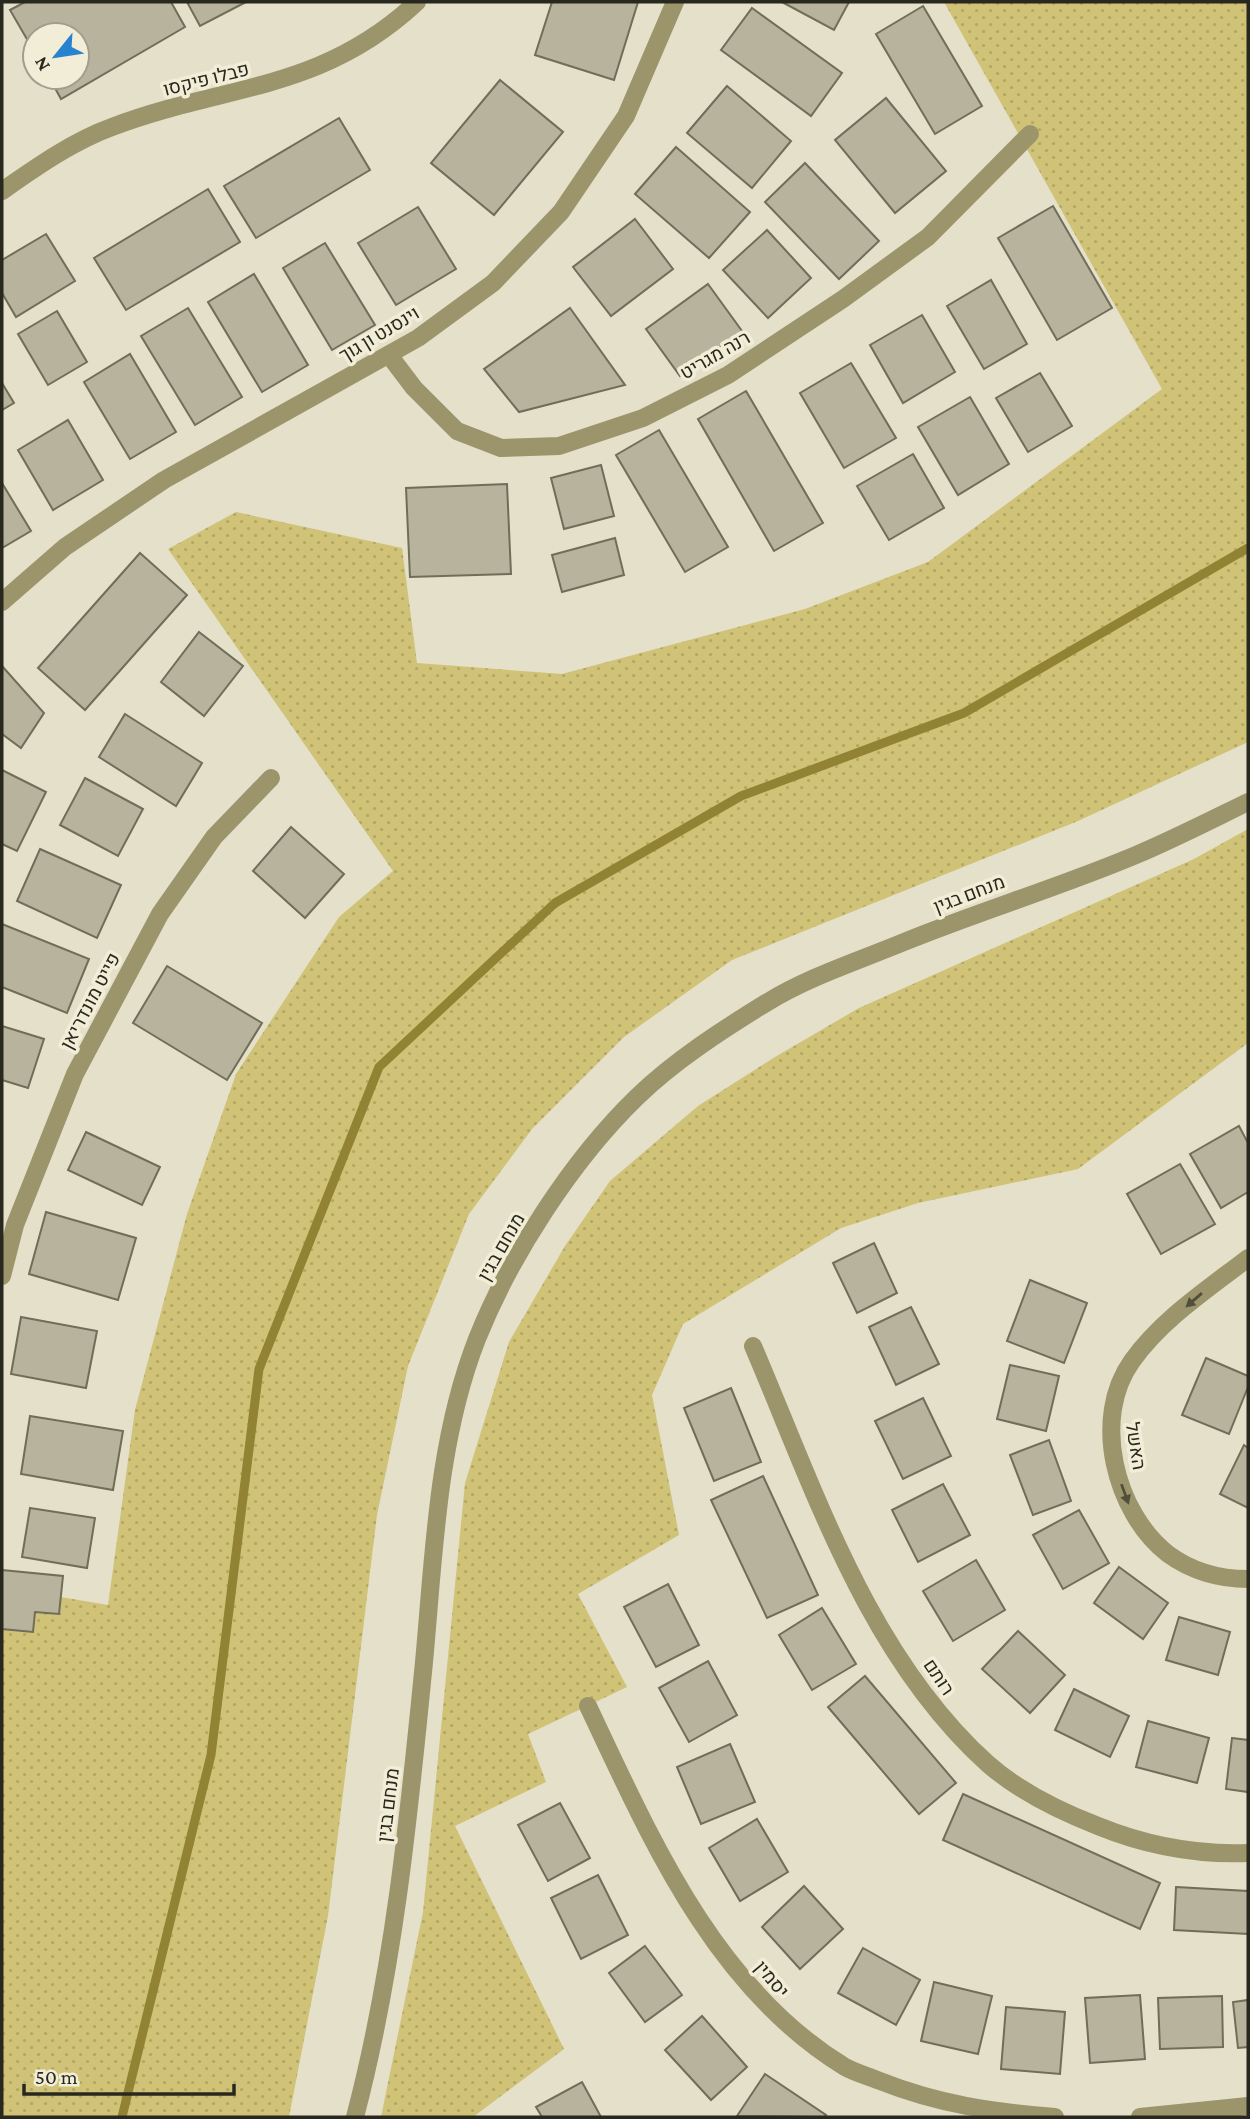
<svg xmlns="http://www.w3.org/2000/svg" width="1250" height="2119" viewBox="0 0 1250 2119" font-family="'Crimson Pro',Heebo,serif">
	<defs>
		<pattern id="grass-dots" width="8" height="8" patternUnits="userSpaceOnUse" patternTransform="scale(1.75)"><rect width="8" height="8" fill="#d0c276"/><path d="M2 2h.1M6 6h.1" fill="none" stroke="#b3a766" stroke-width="1.8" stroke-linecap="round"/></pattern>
	</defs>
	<rect width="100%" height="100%" fill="#e4e0ca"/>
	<!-- grass -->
	<g fill="url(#grass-dots)">
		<path d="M944 2H1248V742L1078 821 732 960 624 1037 532 1129 469 1214 408 1366 377 1515 328 1916 289 2117H2V1587L108 1605 135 1410 187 1214 236 1074 339 917 393 871 168 549 236 512 402 548 417 663 562 674 805 609 928 562 1162 389Z"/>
		<path d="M1248 829V1043L1078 1169 918 1203 841 1228 683 1324 652 1395 679 1535 578 1594 627 1687 528 1734 546 1782 455 1826 564 2049 473 2117H381L423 1912 465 1483 509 1342 565 1246 610 1181 698 1106 775 1057 859 1008 1194 859Z"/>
	</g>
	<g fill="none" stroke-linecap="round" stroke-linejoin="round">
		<!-- stream -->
		<path stroke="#918333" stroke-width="9" d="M122 2117 211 1755 259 1369 379 1067 555 903 741 796 964 713 1248 548"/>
	</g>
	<!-- building -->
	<g fill="#b7b39d" stroke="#706d59" stroke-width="2">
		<path d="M25 2H171L185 27 61 99 49 77H77V35H35V53L10 10Z"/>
		<path d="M187 2H246L200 26Z"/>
		<path d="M552 2H638L614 80 535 55Z"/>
		<path d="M782 2H849L834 30Z"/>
		<path d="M923 6 982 106 935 134 876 34Z"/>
		<path d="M752 8 842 73 811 116 721 50Z"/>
		<path d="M500 80 563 132 494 215 431 163Z"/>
		<path d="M727 86 791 141 752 188 687 133Z"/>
		<path d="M886 98 946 171 895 213 835 140Z"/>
		<path d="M339 118 370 170 256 238 224 186Z"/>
		<path d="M676 147 750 212 709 258 635 194Z"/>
		<path d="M805 163 879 241 839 279 765 202Z"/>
		<path d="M208 189 240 242 126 310 94 258Z"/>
		<path d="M1053 206 1112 308 1057 340 998 238Z"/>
		<path d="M418 207 456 269 396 305 358 243Z"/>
		<path d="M635 219 673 269 611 316 573 267Z"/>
		<path d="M767 230 811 278 768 318 723 270Z"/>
		<path d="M46 234 75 281 16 317 2 293V260Z"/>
		<path d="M325 243 375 325 332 350 283 268Z"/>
		<path d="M254 274 308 365 262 392 208 302Z"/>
		<path d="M991 280 1027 344 984 369 947 306Z"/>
		<path d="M708 284 742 331 680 376 646 329Z"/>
		<path d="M188 308 242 397 195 425 141 336Z"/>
		<path d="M570 308 625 385 519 412 484 369Z"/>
		<path d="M57 311 87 362 48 385 18 334Z"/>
		<path d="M922 315 955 372 903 403 870 345Z"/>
		<path d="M130 354 176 432 130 459 84 382Z"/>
		<path d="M851 363 896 438 844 468 800 393Z"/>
		<path d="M1040 373 1072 426 1028 452 996 398Z"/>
		<path d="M2 383 14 403 2 410Z"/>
		<path d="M746 391 823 523 774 551 698 419Z"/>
		<path d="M970 397 1009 464 958 495 918 427Z"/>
		<path d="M68 420 103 480 53 510 18 450Z"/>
		<path d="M659 430 728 547 685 572 616 455Z"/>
		<path d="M913 454 944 508 889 540 857 486Z"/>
		<path d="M601 465 614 516 564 529 551 478Z"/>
		<path d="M2 483 31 531 2 548Z"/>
		<path d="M507 484 511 574 410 577 406 488Z"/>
		<path d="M615 538 624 575 562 592 552 555Z"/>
		<path d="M140 553 187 595 85 710 38 668Z"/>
		<path d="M199 632 243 666 204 716 161 682Z"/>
		<path d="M2 666 44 713 21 748 2 734Z"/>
		<path d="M125 714 202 763 176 806 99 757Z"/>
		<path d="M2 770 46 792 17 851 2 844Z"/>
		<path d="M85 778 143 809 118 856 60 825Z"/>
		<path d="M291 827 344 874 305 918 253 871Z"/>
		<path d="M40 849 121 885 97 938 17 901Z"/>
		<path d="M2 924 89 959 67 1013 2 987Z"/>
		<path d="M167 966 262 1023 227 1080 133 1023Z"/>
		<path d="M2 1026 44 1039 28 1088 2 1080Z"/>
		<path d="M1239 1126 1248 1143V1192L1221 1208 1190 1154Z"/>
		<path d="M86 1132 160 1167 142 1205 68 1170Z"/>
		<path d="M1180 1164 1215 1224 1161 1254 1127 1194Z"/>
		<path d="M46 1212 136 1238 118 1300 29 1274Z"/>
		<path d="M874 1243 897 1293 857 1313 833 1263Z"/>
		<path d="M1030 1280 1087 1303 1064 1363 1007 1341Z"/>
		<path d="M911 1307 939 1364 896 1385 869 1327Z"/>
		<path d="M21 1317 97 1331 86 1388 11 1374Z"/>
		<path d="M1206 1358 1248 1376V1387L1229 1434 1182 1415Z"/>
		<path d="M1010 1365 1059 1376 1046 1431 997 1419Z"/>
		<path d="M731 1388 761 1462 714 1481 684 1408Z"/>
		<path d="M923 1398 951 1456 903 1479 875 1421Z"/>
		<path d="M30 1416 123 1431 113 1490 21 1474Z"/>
		<path d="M1049 1440 1071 1501 1033 1515 1010 1455Z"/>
		<path d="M1244 1445 1248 1448V1508L1220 1494Z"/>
		<path d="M763 1476 818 1595 767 1618 711 1500Z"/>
		<path d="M943 1484 970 1535 918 1562 892 1510Z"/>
		<path d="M30 1508 95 1518 87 1568 22 1557Z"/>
		<path d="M1079 1510 1109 1563 1063 1589 1033 1535Z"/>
		<path d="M976 1560 1005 1610 953 1641 923 1591Z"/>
		<path d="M1119 1567 1168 1603 1143 1639 1094 1603Z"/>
		<path d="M2 1570 63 1576 59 1614 35 1612 33 1632 2 1629Z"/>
		<path d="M668 1584 699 1645 656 1667 624 1607Z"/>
		<path d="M822 1608 856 1664 812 1690 779 1635Z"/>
		<path d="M1179 1617 1230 1632 1218 1675 1166 1660Z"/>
		<path d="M1018 1631 1065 1675 1030 1713 982 1669Z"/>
		<path d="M708 1661 737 1715 689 1742 659 1688Z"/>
		<path d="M865 1676 956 1783 919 1814 828 1707Z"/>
		<path d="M1074 1689 1129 1716 1110 1757 1055 1730Z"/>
		<path d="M1148 1721 1209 1738 1197 1783 1136 1767Z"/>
		<path d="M1232 1738 1248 1740V1792L1226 1789Z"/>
		<path d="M730 1744 755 1802 701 1824 677 1767Z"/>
		<path d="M963 1794 1160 1883 1140 1929 943 1840Z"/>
		<path d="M560 1803 590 1858 548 1881 518 1825Z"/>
		<path d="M757 1819 788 1872 740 1901 709 1848Z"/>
		<path d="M598 1875 628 1935 581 1959 551 1898Z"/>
		<path d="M804 1886 843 1929 800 1969 762 1927Z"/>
		<path d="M1176 1887 1248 1891V1934L1174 1930Z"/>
		<path d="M645 1946 682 1995 645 2022 609 1973Z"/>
		<path d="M863 1948 920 1980 896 2025 838 1993Z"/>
		<path d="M934 1982 992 1996 978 2054 921 2041Z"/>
		<path d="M1140 1995 1145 2059 1090 2063 1085 1998Z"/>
		<path d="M1222 1996 1223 2047 1160 2049 1158 1998Z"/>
		<path d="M1248 2000V2047L1238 2048 1233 2002Z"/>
		<path d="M1006 2007 1065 2012 1060 2074 1001 2069Z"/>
		<path d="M702 2016 747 2067 711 2100 665 2050Z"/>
		<path d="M765 2074 826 2115 824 2117 737 2116Z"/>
		<path d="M582 2082 601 2117H542L536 2107Z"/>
	</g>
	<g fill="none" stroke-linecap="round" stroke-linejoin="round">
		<!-- minor -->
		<g stroke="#9c946b" stroke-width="18">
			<path d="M2 191C35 168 73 141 112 127 225 84 321 92 417 2"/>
			<path d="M389 355 414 388 457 431 501 448 559 446 643 418 728 375 843 299 928 237 1030 134"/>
			<path d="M2 602 65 547 164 480 418 338 493 283 561 212 626 116 675 2"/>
			<path d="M1248 1258C1208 1289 1162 1319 1132 1361 1091 1418 1115 1513 1168 1554 1191 1571 1220 1579 1248 1579"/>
			<path d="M2 1276 15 1225 75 1074 160 914 214 837 271 778"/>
			<path d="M753 1346C815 1491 868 1656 988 1764 1020 1792 1059 1811 1098 1826 1147 1846 1196 1855 1248 1853"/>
			<path d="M588 1706C651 1839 714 1987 845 2067 856 2073 868 2076 880 2081 938 2104 992 2112 1055 2117"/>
			<path d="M1140 2117 1248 2106"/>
		</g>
		<!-- tertiary -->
		<path stroke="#9c946b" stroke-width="18" d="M355 2117C394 1969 409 1815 424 1662 434 1555 437 1441 477 1339 510 1256 572 1160 637 1097 674 1061 722 1030 766 1003 808 977 858 961 904 942 980 911 1060 887 1136 855 1174 839 1211 820 1248 802"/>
	</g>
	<!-- one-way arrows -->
	<defs><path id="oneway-solid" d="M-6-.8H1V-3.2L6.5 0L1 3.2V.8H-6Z" transform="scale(1.75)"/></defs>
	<g fill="#514e3a">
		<use href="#oneway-solid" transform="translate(1194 1300) rotate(139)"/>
		<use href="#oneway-solid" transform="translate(1125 1494) rotate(70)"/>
	</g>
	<g text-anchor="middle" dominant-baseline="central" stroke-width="7" stroke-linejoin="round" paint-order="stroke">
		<!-- street labels -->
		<g font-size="19" fill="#29281f" stroke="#f1edd7">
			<text transform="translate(206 79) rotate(-14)">פבלו פיקסו</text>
			<text transform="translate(379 334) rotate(-31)">וינסנט ון גוך</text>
			<text transform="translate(715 355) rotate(-30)">רנה מגריט</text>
			<text transform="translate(969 894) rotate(-21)">מנחם בגין</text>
			<text transform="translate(90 1001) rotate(-62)">פייט מונדריאן</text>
			<text transform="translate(501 1247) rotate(-60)">מנחם בגין</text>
			<text transform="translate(1136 1446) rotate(81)">האשל</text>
			<text transform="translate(939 1677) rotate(56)">רותם</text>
			<text transform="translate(388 1805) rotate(-83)">מנחם בגין</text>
			<text transform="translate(772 1979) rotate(50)">יסמין</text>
		</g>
	</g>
	<!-- border -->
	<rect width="1250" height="2119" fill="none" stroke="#29281f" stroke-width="7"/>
	<!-- north arrow -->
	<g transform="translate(56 56) rotate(240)"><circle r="33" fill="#f1edd7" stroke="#a19e8d" stroke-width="2"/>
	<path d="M0-5L12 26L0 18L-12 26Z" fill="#2782cf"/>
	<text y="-10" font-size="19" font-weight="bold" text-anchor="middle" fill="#29281f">N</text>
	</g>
	<!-- scale -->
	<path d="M24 2084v10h210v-10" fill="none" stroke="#29281f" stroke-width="3.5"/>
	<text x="35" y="2084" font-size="21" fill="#29281f" stroke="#f1edd7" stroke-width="5" paint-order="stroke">50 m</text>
</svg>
